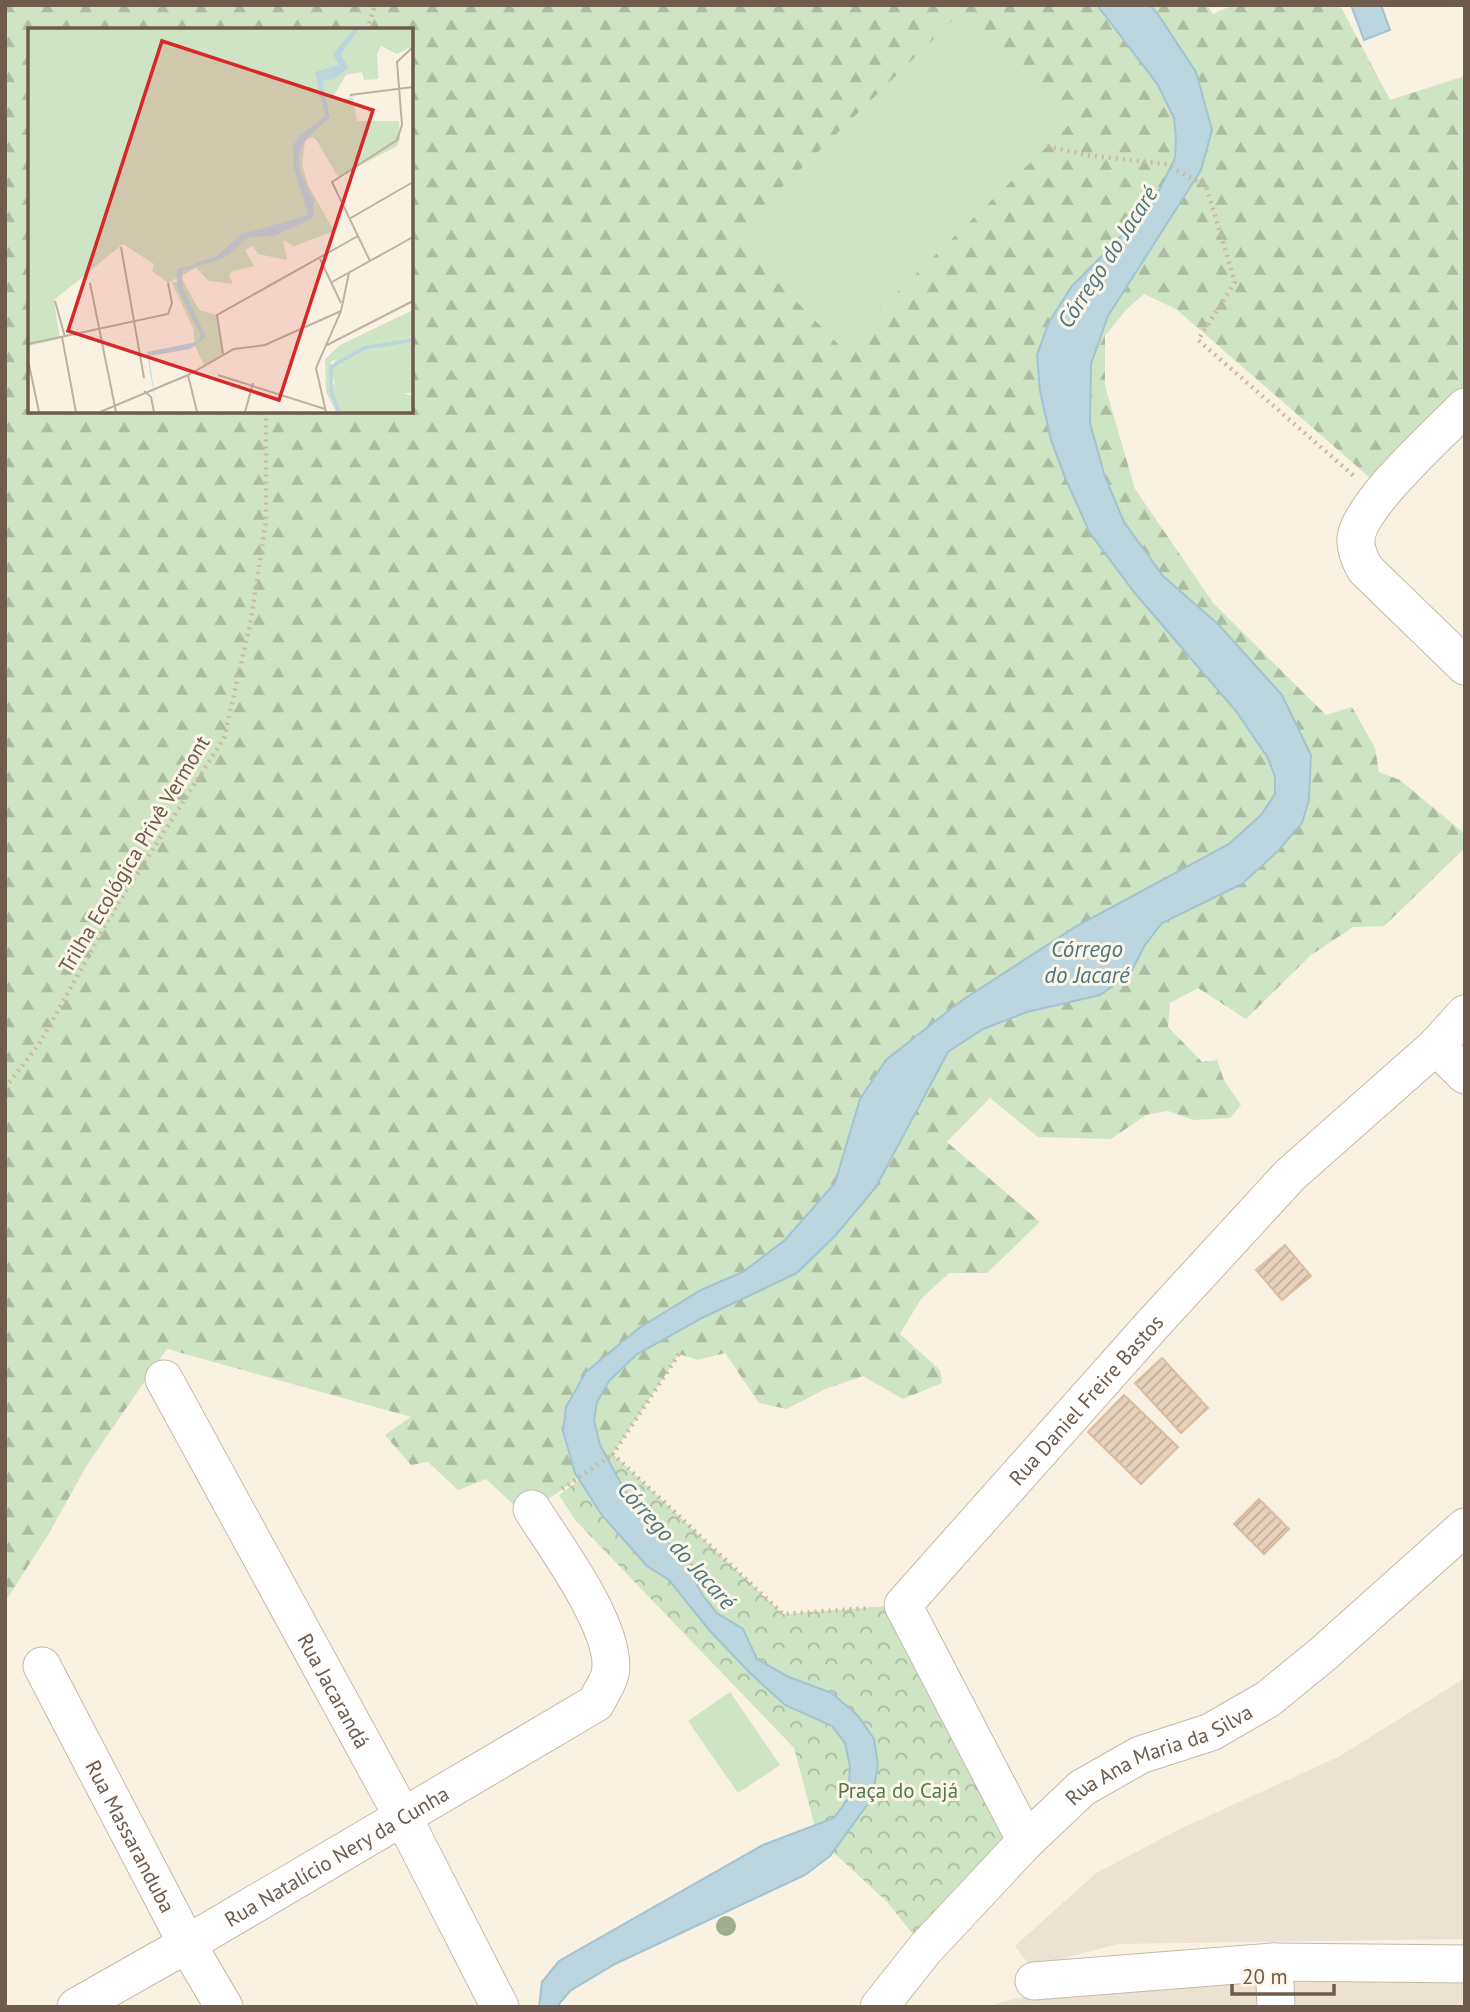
<svg xmlns="http://www.w3.org/2000/svg" width="1470" height="2012" viewBox="0 0 1470 2012" font-family="'PT Sans',sans-serif">
	<defs>
		<pattern id="forest-firs" width="22" height="20" patternUnits="userSpaceOnUse" patternTransform="scale(1.75)"><rect width="22" height="20" fill="#cee4c4"/><path d="M5 1l3.5 6h-7zM16 11l3.5 6h-7z" fill="#abbca1"/></pattern>
		<pattern id="park-crowns" width="20" height="18" patternUnits="userSpaceOnUse" patternTransform="scale(1.75)"><rect width="20" height="18" fill="#cee4c4"/><path d="M2 6a3 3 0 1 1 6 0M12 15a3 3 0 1 1 6 0" fill="none" stroke="#abbca1"/></pattern>
		<pattern id="building-hatch" width="6" height="6" patternUnits="userSpaceOnUse" patternTransform="scale(1.75)"><rect width="6" height="6" fill="#e8d2bc"/><path d="M-1 1l2-2M0 6l6-6M5 7l2-2" fill="none" stroke="#c0ad9b"/></pattern>
	</defs>
	<rect width="100%" height="100%" fill="#f9f2e3"/>
	<!-- residential -->
	<g fill="#ece2d1">
		<path d="M1465 1678V1939L1118 1944 1031 1967 1015 1946 1096 1873 1180 1829 1338 1757Z"/>
		<path d="M1289 1972 1465 1981V2007H1289Z"/>
		<path d="M1261 1980 1262 2007H996L994 2004 1040 1993Z"/>
	</g>
	<!-- forest -->
	<path fill="url(#forest-firs)" fill-rule="evenodd" d="M5 5H1207L1213 14 1233 5H1340L1390 100 1465 76V410L1384 490 1176 309 1144 294 1125 311 1105 336V386L1135 489 1214 604 1326 715 1352 707 1375 748 1379 772 1400 780 1465 834V848L1384 926 1353 927 1311 955 1246 1019 1198 988 1170 1003 1168 1027 1202 1062 1217 1060 1224 1080 1241 1105 1230 1118 1193 1120 1168 1111 1146 1115 1111 1139 1038 1137 990 1098 947 1142 1040 1222 987 1273H949L921 1299 900 1334 940 1370 942 1383 903 1399 863 1376 823 1390 787 1409 759 1403 725 1353 698 1360 679 1354 613 1454 540 1505 516 1507 486 1479 458 1490 428 1462 411 1465 385 1435 411 1417 167 1349 87 1465 48 1535 5 1602ZM30 30H411V411H30Z"/>
	<!-- park -->
	<path fill="url(#park-crowns)" d="M613 1454 783 1614 903 1605 1026 1841 925 1949 887 1902 818 1838 794 1748 575 1520 559 1495Z"/>
	<!-- garden -->
	<g fill="#cee4c4">
		<path d="M960 13 1070 124 841 347 732 236Z"/>
		<path d="M730 1692 780 1765 738 1793 688 1721Z"/>
	</g>
	<!-- water -->
	<g fill="#bbd6df" stroke="#a2c4d0" stroke-width="2">
		<path d="M1097 5H1149L1157 13 1196 72 1212 130 1201 170 1108 316 1091 364 1090 423 1105 477 1124 522 1163 576 1219 625 1282 695 1311 755 1309 800 1302 823 1278 851 1242 884 1162 923 1145 945 1130 974 1100 995 1027 1012 983 1029 948 1052 876 1187 835 1236 797 1273 702 1318 636 1355 609 1381 597 1402 594 1420 600 1445 635 1509 681 1556 702 1594 717 1613 743 1629 757 1659 789 1677 832 1693 858 1716 874 1739 878 1765 872 1798 830 1856 805 1875 615 1964 570 1991 559 2004V2007H539L542 1982 559 1961 763 1845 834 1818 848 1799 850 1767 845 1743 832 1726 785 1705 751 1674 710 1631 669 1580 647 1566 601 1514 575 1473 563 1431 566 1407 586 1372 639 1328 701 1290 743 1272 785 1240 835 1183 860 1099 886 1060 961 1001 1075 927 1229 844 1261 815 1275 794V777L1268 758 1236 711 1134 592 1090 533 1066 480 1051 440 1040 391 1037 355 1049 322 1072 286 1115 243 1160 189 1175 158 1176 139 1174 118 1158 85Z"/>
		<path d="M1351 5H1381L1390 30 1364 40Z"/>
	</g>
	<!-- building -->
	<g fill="url(#building-hatch)" stroke="#dbbda1" stroke-width="2">
		<path d="M1285 1245 1311 1276 1282 1300 1256 1270Z"/>
		<path d="M1162 1358 1208 1408 1181 1433 1135 1383Z"/>
		<path d="M1124 1395 1178 1447 1141 1484 1088 1432Z"/>
		<path d="M1259 1499 1289 1529 1264 1554 1234 1524Z"/>
	</g>
	<g fill="none" stroke-linecap="round" stroke-linejoin="round">
		<!-- minor casing -->
		<g stroke="#c6b9a9" stroke-width="39">
			<g id="minor">
				<path d="M1465 407C1439 434 1360 504 1356 538 1355 549 1360 560 1365 569L1465 666"/>
				<path d="M1436 1046 1465 1075"/>
				<path id="s1" d="M164 1379 403 1817 500 2007"/>
				<path id="s2" d="M42 1666 187 1944 224 2007"/>
				<path id="s3" d="M1026 1841 903 1605 1153 1324 1290 1175 1436 1046 1465 1014"/>
				<path d="M1274 1962 1276 2007"/>
				<path d="M1034 1981 1274 1962 1465 1964"/>
				<path id="s4" d="M76 2007 187 1944 596 1703C600 1694 608 1683 610 1674 619 1631 555 1546 532 1509"/>
				<path id="s5" d="M879 2007 925 1949 1026 1841 1082 1788 1140 1755 1211 1732 1268 1699 1323 1654 1465 1527"/>
			</g>
		</g>
		<!-- path -->
		<g stroke="#cfb8a2" stroke-width="4.5" stroke-dasharray="2 5" stroke-linecap="butt">
			<path d="M367 30 375 5"/>
			<path d="M1047 146 1086 155 1165 164 1206 186 1235 282 1198 340 1354 476"/>
			<path d="M5 1088 39 1044 116 907 224 738 250 625 266 521V411"/>
			<path d="M679 1354 613 1454 783 1614 871 1608"/>
			<path d="M562 1489 613 1454"/>
		</g>
		<!-- minor -->
		<use href="#minor" stroke="#fff" stroke-width="37"/>
	</g>
	<!-- trees -->
	<circle fill="#9eae8e" cx="726" cy="1926" r="10"/>
	<g text-anchor="middle" dominant-baseline="central" stroke-width="6" stroke-linejoin="round" paint-order="stroke">
		<!-- street labels -->
		<g font-size="21" fill="#6d5b4d" stroke="#fcf6e9">
			<text transform="translate(134 854) rotate(-59)">Trilha Ecológica Privê Vermont</text>
			<text stroke="none"><textPath href="#s3" startOffset="541">Rua Daniel Freire Bastos</textPath></text>
			<text stroke="none"><textPath href="#s1" startOffset="355">Rua Jacarandá</textPath></text>
			<text stroke="none"><textPath href="#s5" startOffset="383">Rua Ana Maria da Silva</textPath></text>
			<text stroke="none"><textPath href="#s2" startOffset="192">Rua Massaranduba</textPath></text>
			<text stroke="none"><textPath href="#s4" startOffset="301">Rua Natalício Nery da Cunha</textPath></text>
		</g>
		<!-- park labels -->
		<g font-size="21" fill="#537749" stroke="#fcf6e9">
			<text x="898" y="1790">Praça do Cajá</text>
		</g>
		<!-- water labels -->
		<g font-size="23" font-style="italic" fill="#4d7684" stroke="#fcf6e9">
			<text transform="translate(1107 257) rotate(-57)">Córrego do Jacaré</text>
			<text x="1087" y="948">Córrego<tspan x="1087" dy="26">do Jacaré</tspan></text>
			<text transform="translate(677 1545) rotate(48)">Córrego do Jacaré</text>
		</g>
	</g>
	<!-- overview -->
	<g transform="translate(28 28)">
		<rect width="385" height="385" fill="#f9f2e3"/>
		<path d="M385 282V308L332 317 303 334 301 358 305 374 310 372 304 344 319 329 338 321 351 323 385 315V365H377L373 384H308L298 364 297 331 312 317Z" fill="#cee4c4"/>
		<path d="M0 1H385V18L369 26 353 18 349 26 350 51 336 52 334 44 318 47 306 67 308 72 325 70 329 93H371L372 111 369 118 310 149 289 113 285 109 277 113 274 137 280 157 306 203 266 218 255 212 259 232 230 226 225 218 217 222 226 238 205 243 201 247 205 256 181 253 168 240 140 255 124 243 126 236 95 216 26 272 32 311 0 318ZM369 375a9 9 0 1 1 18 0a9 9 0 1 1-18 0Z" fill="#cee4c4"/>
		<path d="M385 308V315L351 323 338 321 311 336 304 352 315 377 307 378 300 347 310 328 332 317Z" fill="#cee4c4"/>
		<path d="M154 251 171 282 189 287 195 326 176 337 166 316V302L144 255Z" fill="#cee4c4"/>
		<path d="M340 1H377L356 19ZM271 60 282 81 239 103 228 81Z" fill="#cee4c4"/>
		<path d="M326 1H331L313 26 320 40 307 51 294 53 302 89 278 111 271 125V141L286 173 285 190 246 208 221 209 196 230 154 243 155 260 178 309 162 321 121 328 128 379 119 324 169 314 173 308 149 259V242L189 228 212 207 280 187 266 141 265 118 270 109 297 88 287 44 311 37 305 26Z" fill="#bbd6df"/>
		<path fill="none" stroke="#bbd6df" stroke-width="3.5" d="M311 384 303 364V339L336 320 385 312"/>
		<path fill="none" stroke="#bdb1a2" stroke-width="2" d="M322 67 385 59M321 191 385 154M93 219 116 350M292 231 313 275M342 233 304 154 369 112 374 97 369 34 385 19M304 254 385 209M62 255 88 384M27 273 37 309M34 309 48 384M0 316 140 286 144 275 140 255M297 318 385 273M195 326 189 287 330 208M0 332 11 384M160 347 169 384M190 347 297 381M116 363 123 369 126 384M72 384 160 347 206 321 237 317 313 283M217 384 225 355M298 384 288 340 313 283 321 245"/>
		<path fill="#d62828" fill-opacity="0.15" stroke="#d62828" stroke-width="3.5" d="M134 13 345 82 251 372 40 303Z"/>
		<rect width="385" height="385" fill="none" stroke="#6d5b4d" stroke-width="3.5"/>
	</g>
	<!-- border -->
	<rect width="1470" height="2012" fill="none" stroke="#6d5b4d" stroke-width="14"/>
	<!-- scale -->
	<path d="M1232 1984v10h102v-10" fill="none" stroke="#6d5b4d" stroke-width="3.5"/>
	<text x="1242" y="1984" font-size="21" fill="#6d5b4d" stroke="#fcf6e9" stroke-width="5" paint-order="stroke">20 m</text>
</svg>
